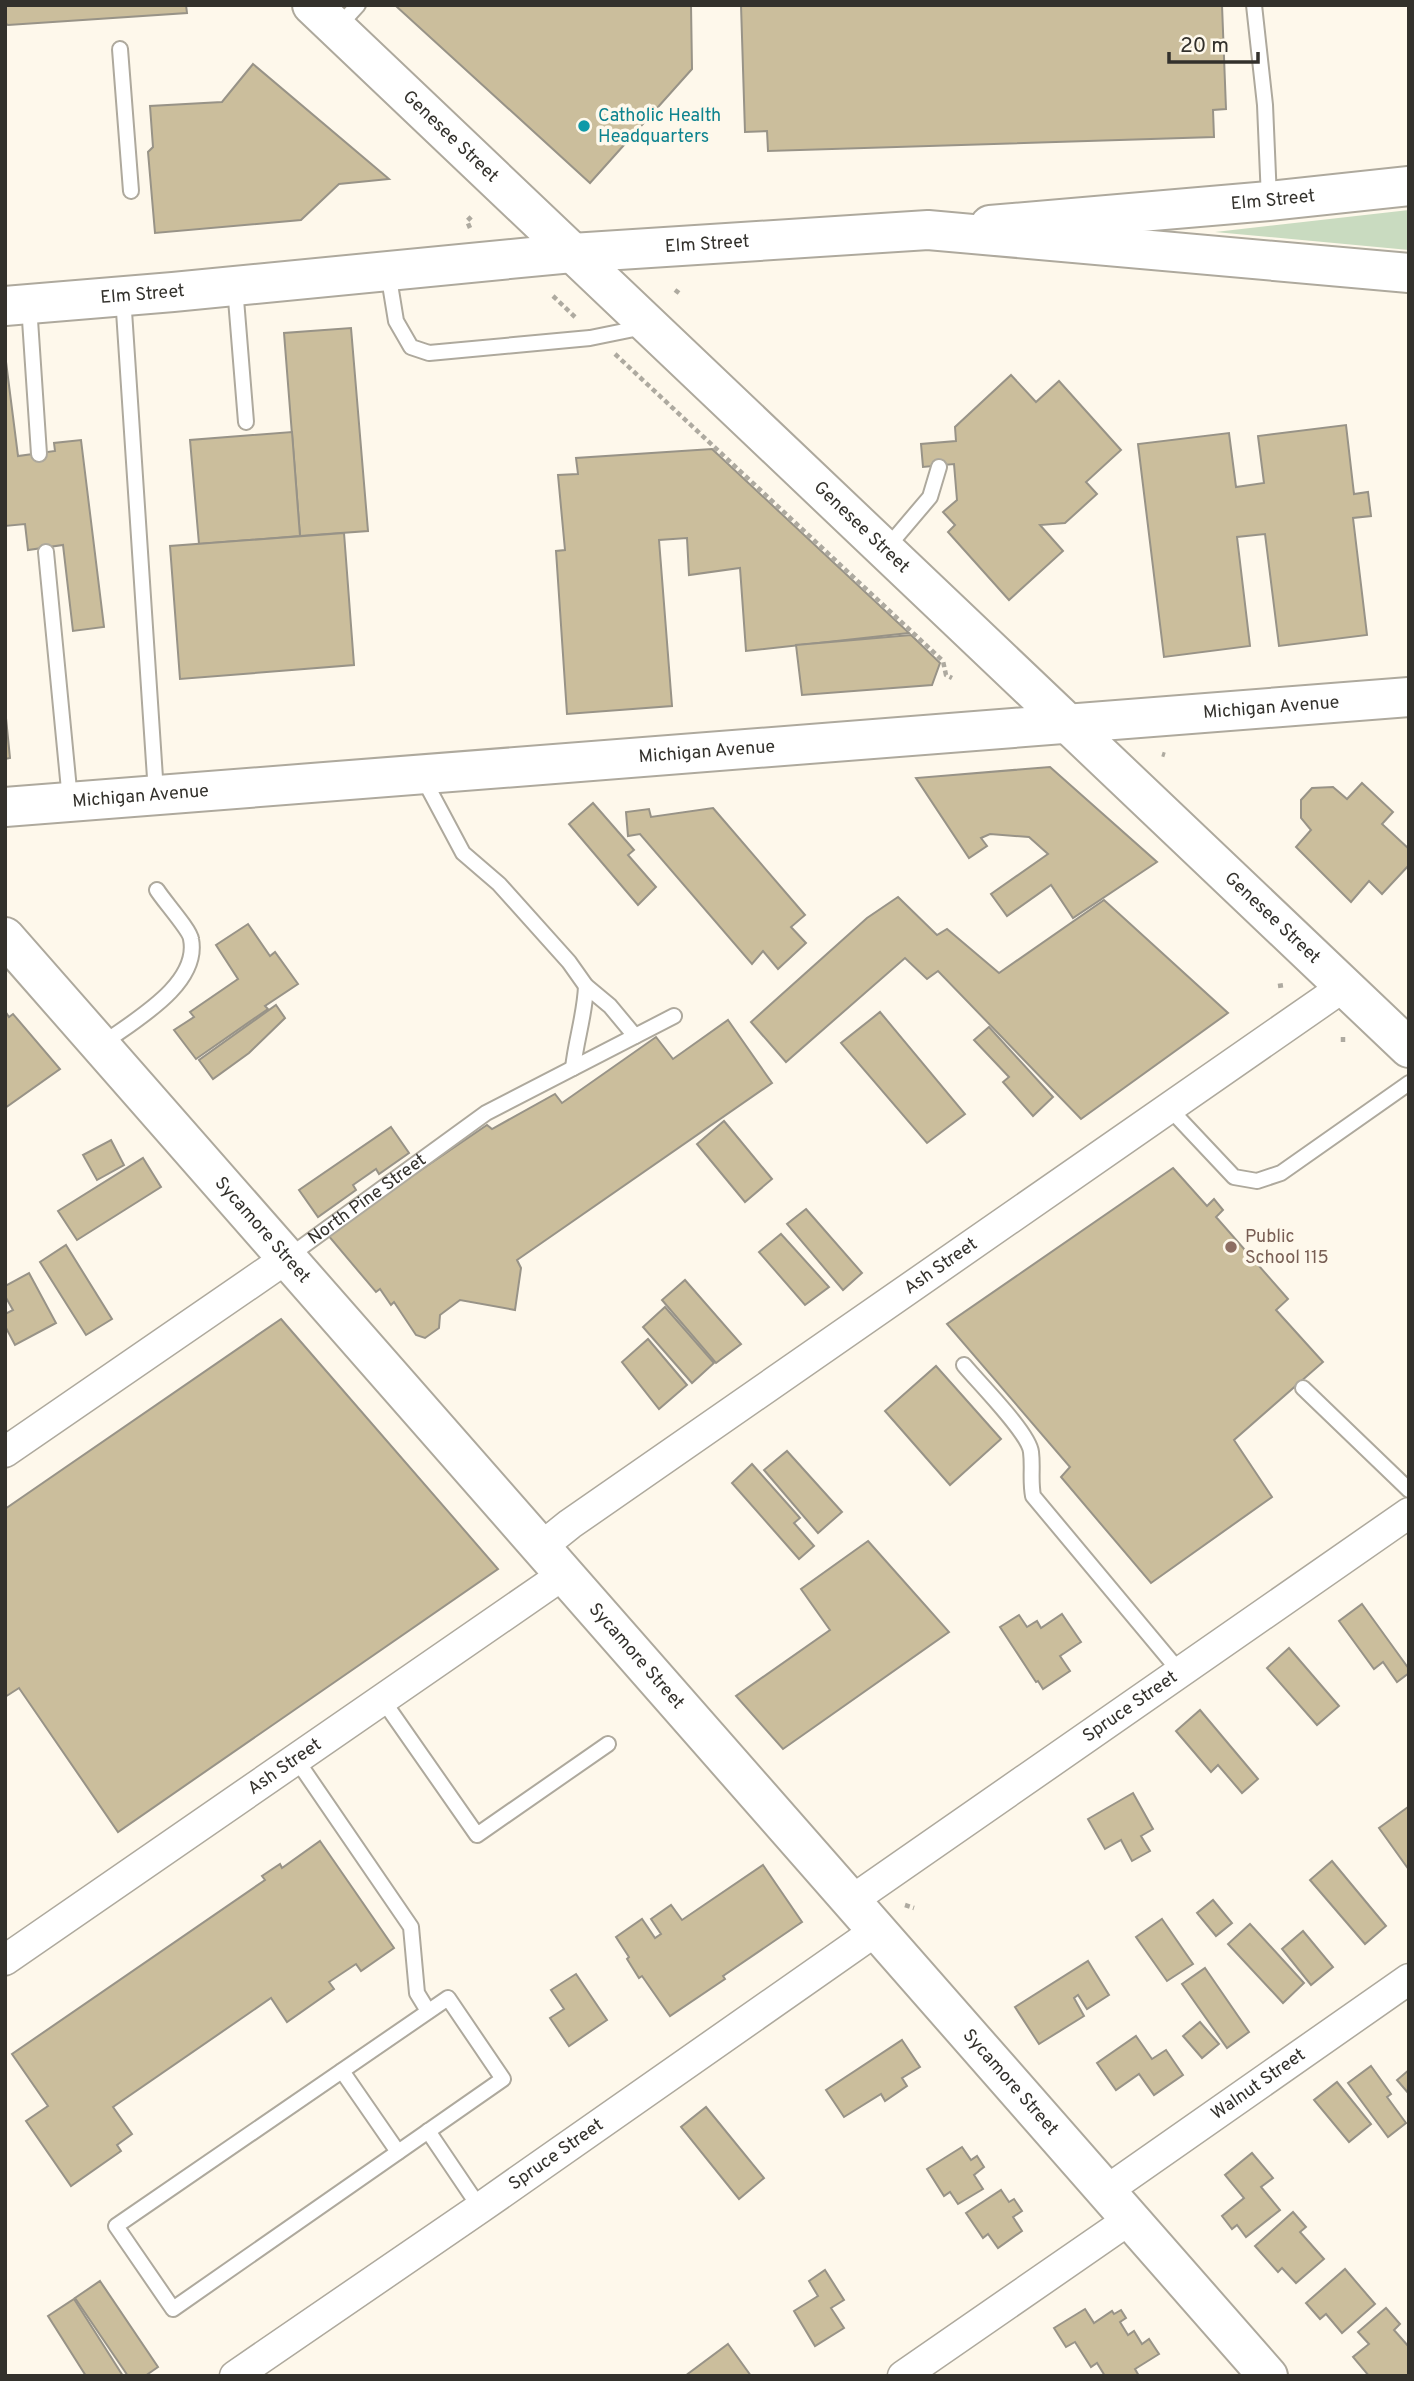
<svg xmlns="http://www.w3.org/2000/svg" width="1414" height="2381" viewBox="0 0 1414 2381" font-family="Overpass,sans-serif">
	<rect width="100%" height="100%" fill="#fef8eb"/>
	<!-- green -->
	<path fill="#c9dbc0" d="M1409 210V250L1215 232Z"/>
	<!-- building -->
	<g fill="#cbbe9c" stroke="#989387" stroke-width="2">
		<path d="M5 5H186L187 13 8 25 5 23Z"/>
		<path d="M399 5H691L692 69 590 183 397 7Z"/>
		<path d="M741 5H1222L1226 109 1213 110 1214 137 768 151 767 131 745 132Z"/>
		<path d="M253 64 389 179 339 184 301 220 155 233 148 152 153 147 150 106 222 102Z"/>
		<path d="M351 328 368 531 300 536 284 333Z"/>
		<path d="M5 354 18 456 55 451 54 443 81 440 104 627 73 631 63 545 28 550 25 524 5 526Z"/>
		<path d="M1011 375 1036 402 1059 381 1121 450 1086 482 1097 494 1065 523 1040 525 1063 551 1009 600 948 532 955 525 943 512 957 500 954 464 923 467 921 444 956 441 955 427Z"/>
		<path d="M1346 425 1354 494 1368 492 1371 516 1353 518 1367 635 1279 646 1265 534 1237 537 1250 646 1164 657 1138 444 1229 433 1236 487 1264 483 1258 436Z"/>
		<path d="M292 432 300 536 199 544 190 440Z"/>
		<path d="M712 449 909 633 746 651 740 568 689 575 687 538 659 540 672 706 567 714 556 551 565 550 558 475 578 474 576 458Z"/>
		<path d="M344 533 354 665 180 679 170 546Z"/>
		<path d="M911 635 940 663 932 685 802 695 796 645Z"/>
		<path d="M5 708 10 758 5 759Z"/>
		<path d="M1050 767 1157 862 1073 918 1051 885 1007 916 991 894 1048 854 1029 837 990 834 981 838 987 846 969 858 916 778Z"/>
		<path d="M1362 783 1393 812 1382 824 1409 849V865L1382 894 1369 881 1351 902 1296 847 1311 830 1301 818V800L1312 788 1333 787 1347 799Z"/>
		<path d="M593 803 634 850 628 855 656 887 638 905 569 824Z"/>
		<path d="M713 808 805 915 791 927 806 943 778 969 763 951 752 964 640 834 628 836 626 812 649 809 651 817Z"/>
		<path d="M898 897 937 935 947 929 999 973 1104 900 1228 1013 1081 1119 938 971 927 979 905 958 786 1062 751 1022 867 918Z"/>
		<path d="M248 924 270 956 275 952 298 984 265 1006 268 1009 196 1059 174 1030 194 1017 190 1012 238 979 216 945Z"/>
		<path d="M276 1005 285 1018 249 1053 213 1079 199 1060Z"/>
		<path d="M5 1011 9 1017 13 1014 60 1069 5 1108Z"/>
		<path d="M880 1012 965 1114 927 1143 841 1043Z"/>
		<path d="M728 1020 772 1083 517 1260 521 1268 515 1310 460 1300 440 1315 439 1328 425 1338 416 1335 394 1302 391 1305 380 1289 376 1292 327 1234 487 1125 492 1129 555 1094 562 1103 656 1037 673 1059Z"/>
		<path d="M989 1027 1053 1097 1033 1116 1003 1082 1009 1077 974 1040Z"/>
		<path d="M724 1121 772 1179 745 1202 697 1144Z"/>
		<path d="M391 1127 409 1153 379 1174 376 1169 353 1185 356 1190 318 1217 299 1190Z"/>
		<path d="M111 1140 124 1165 97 1180 83 1155Z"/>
		<path d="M143 1158 161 1187 77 1240 58 1211Z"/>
		<path d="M1173 1168 1207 1206 1214 1199 1223 1210 1216 1217 1288 1299 1276 1310 1323 1362 1234 1440 1272 1497 1151 1583 1061 1477 1070 1467 947 1324Z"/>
		<path d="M806 1209 862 1273 843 1290 787 1224Z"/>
		<path d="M781 1234 829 1287 805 1305 759 1252Z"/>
		<path d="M66 1245 112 1319 86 1335 40 1262Z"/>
		<path d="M29 1273 56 1323 15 1345 5 1326V1314L13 1310 5 1296V1286Z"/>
		<path d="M685 1280 741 1344 716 1363 662 1300Z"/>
		<path d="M665 1307 714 1363 692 1383 643 1327Z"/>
		<path d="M281 1319 498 1569 118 1832 19 1688 5 1697V1509Z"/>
		<path d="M648 1339 687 1385 659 1409 622 1362Z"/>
		<path d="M936 1366 1001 1439 950 1485 885 1411Z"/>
		<path d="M787 1451 842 1512 818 1533 764 1470Z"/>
		<path d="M752 1464 800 1518 794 1523 814 1546 799 1559 732 1483Z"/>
		<path d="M868 1541 949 1632 783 1749 736 1696 830 1630 801 1589Z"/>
		<path d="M1362 1604 1409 1669V1673L1397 1682 1383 1662 1374 1669 1339 1621Z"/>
		<path d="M1062 1614 1081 1642 1060 1656 1070 1671 1043 1689 1038 1681 1036 1682 1000 1627 1019 1615 1027 1627 1037 1621 1041 1628Z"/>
		<path d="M1289 1648 1339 1706 1317 1725 1267 1668Z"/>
		<path d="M1200 1710 1258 1779 1242 1793 1218 1765 1211 1772 1176 1731Z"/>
		<path d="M1133 1793 1153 1829 1141 1836 1150 1851 1132 1861 1121 1840 1105 1849 1088 1819Z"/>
		<path d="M1408 1807 1409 1808V1870L1379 1828Z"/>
		<path d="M320 1841 394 1948 361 1971 356 1964 329 1982 334 1989 287 2022 271 1998 113 2107 132 2134 117 2145 121 2151 71 2186 26 2121 48 2106 12 2054 265 1880 262 1876 280 1864 282 1868Z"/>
		<path d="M1332 1861 1386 1926 1365 1944 1310 1880Z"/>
		<path d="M763 1865 802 1922 723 1976 725 1979 670 2016 642 1976 639 1978 627 1959 629 1957 616 1937 642 1919 655 1938 661 1934 651 1919 671 1905 682 1920Z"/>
		<path d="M1213 1900 1232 1923 1216 1936 1197 1913Z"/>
		<path d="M1162 1919 1193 1964 1167 1981 1136 1937Z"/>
		<path d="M1250 1924 1304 1983 1283 2003 1228 1944Z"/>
		<path d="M1303 1931 1333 1967 1311 1985 1282 1949Z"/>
		<path d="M1088 1961 1109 1995 1087 2009 1078 1995 1074 1998 1084 2016 1039 2044 1015 2007Z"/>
		<path d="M1205 1968 1249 2032 1227 2048 1182 1984Z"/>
		<path d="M576 1974 607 2020 569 2046 550 2018 564 2009 551 1990Z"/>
		<path d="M1200 2022 1219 2044 1202 2058 1183 2036Z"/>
		<path d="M1136 2036 1152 2059 1166 2050 1183 2075 1154 2095 1139 2074 1116 2090 1097 2063Z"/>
		<path d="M902 2040 920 2067 902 2078 907 2086 885 2101 881 2094 844 2117 826 2090Z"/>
		<path d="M1371 2066 1391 2094 1387 2097 1406 2123 1388 2137 1348 2083Z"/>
		<path d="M1409 2070V2094L1397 2080Z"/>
		<path d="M1337 2082 1371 2124 1349 2142 1314 2100Z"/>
		<path d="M706 2107 764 2178 739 2199 681 2127Z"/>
		<path d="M962 2147 971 2160 977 2156 984 2167 974 2175 983 2189 958 2204 950 2192 944 2196 927 2169Z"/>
		<path d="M1252 2153 1273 2178 1261 2187 1280 2210 1246 2237 1237 2225 1232 2229 1222 2216 1244 2198 1225 2175Z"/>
		<path d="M1001 2190 1009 2202 1014 2199 1022 2211 1013 2217 1022 2231 998 2248 988 2234 983 2238 966 2213Z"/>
		<path d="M1293 2212 1306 2227 1300 2232 1324 2259 1296 2283 1282 2268 1278 2272 1255 2246Z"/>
		<path d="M1345 2269 1375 2304 1342 2333 1326 2314 1320 2319 1306 2303Z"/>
		<path d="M825 2270 844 2300 831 2308 844 2328 815 2346 794 2311 818 2296 809 2281Z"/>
		<path d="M100 2281 158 2367 145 2376H128L75 2298Z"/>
		<path d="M74 2299 123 2376H86L48 2316Z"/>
		<path d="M1386 2308 1400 2324 1394 2330 1409 2347V2376H1369L1353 2357 1369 2344 1358 2332Z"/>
		<path d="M1085 2309 1094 2323 1112 2311 1114 2314 1121 2310 1126 2318 1120 2322 1128 2335 1134 2331 1142 2344 1149 2339 1159 2354 1135 2369 1139 2376H1105L1097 2363 1091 2367 1075 2342 1066 2347 1054 2328Z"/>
		<path d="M728 2344 751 2376H685Z"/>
	</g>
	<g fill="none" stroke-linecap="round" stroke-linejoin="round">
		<!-- lane casing -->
		<g stroke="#aea99d" stroke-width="18">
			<g id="lane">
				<path d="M1254 5 1265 105 1269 199"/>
				<path d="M338 27 358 5"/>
				<path d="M120 49 131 191"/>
				<path d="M388 272 396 321 411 347 429 353 590 338 644 327"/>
				<path d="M235 287 246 422"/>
				<path d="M123 296 156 793"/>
				<path d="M29 305 39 454"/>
				<path d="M885 550 930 497 939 467"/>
				<path d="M46 552 70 800"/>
				<path d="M423 778 463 853 499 884 569 962 586 986 610 1006 635 1036"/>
				<path d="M101 1045C133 1021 200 985 191 939 190 930 163 900 157 890"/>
				<path d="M573 1068C576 1040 585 1014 586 986"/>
				<path d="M1169 1108 1234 1177 1257 1181 1281 1173 1409 1083"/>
				<path id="s1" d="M288 1257 486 1113 674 1016"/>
				<path d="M964 1365C978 1382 1029 1433 1031 1452 1033 1468 1030 1479 1033 1496L1180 1672"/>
				<path d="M1303 1388 1409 1490"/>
				<path d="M382 1699 477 1835 608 1744"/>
				<path d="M296 1759 411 1927 417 1993 428 2011"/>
				<path d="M448 1998 503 2079 173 2309 116 2226Z"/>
				<path d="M342 2071 398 2152"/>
				<path d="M428 2131 480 2208"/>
			</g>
		</g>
		<!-- street casing -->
		<g stroke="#aea99d" stroke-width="33">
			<g id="street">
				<path d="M5 1452 287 1258"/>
				<path id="s2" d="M540 1548 570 1524 1343 987"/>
				<path id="s3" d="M851 1901 1409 1513"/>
				<path id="s4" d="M5 1960 564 1574"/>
				<path id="s5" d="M1106 2191 1409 1979"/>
				<path id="s6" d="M235 2376 480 2208 877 1930"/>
				<path d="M903 2376 1130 2219"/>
			</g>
		</g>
		<!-- secondary casing -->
		<g stroke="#aea99d" stroke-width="42">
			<g id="secondary">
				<path id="s7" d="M312 5 1409 1048"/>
				<path id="s8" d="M5 807 1409 697"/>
				<path id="s9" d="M5 937 1268 2376"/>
			</g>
		</g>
		<!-- primary casing -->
		<g stroke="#aea99d" stroke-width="42">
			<g id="primary">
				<path id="s10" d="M990 225 1269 201 1409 186"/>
			</g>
		</g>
		<!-- highway casing -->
		<g stroke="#aea99d" stroke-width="42">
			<g id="highway">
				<path id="s11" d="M5 306 173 292 572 253 928 230 1409 273"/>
			</g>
		</g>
		<!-- path -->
		<g stroke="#aeaaa0" stroke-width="4.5" stroke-dasharray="5 3.5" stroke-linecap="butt">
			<path d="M470 228 467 221 473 215"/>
			<path d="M675 290 679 293"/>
			<path d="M553 296 575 317"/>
			<path d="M615 354 943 661 946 675 952 678"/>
			<path d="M1162 754 1165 755"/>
			<path d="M1278 986 1285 985"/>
			<path d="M1343 1037V1045"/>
			<path d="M905 1905 914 1908"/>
		</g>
		<!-- lane -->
		<use href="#lane" stroke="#fff" stroke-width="14"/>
		<!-- street -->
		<use href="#street" stroke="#fff" stroke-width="30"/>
		<!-- secondary -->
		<use href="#secondary" stroke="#fff" stroke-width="38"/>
		<!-- primary -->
		<use href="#primary" stroke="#fff" stroke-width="38"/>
		<!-- highway -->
		<use href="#highway" stroke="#fff" stroke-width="38"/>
	</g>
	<!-- markers -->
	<circle fill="#0f9aa8" stroke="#fef8eb" stroke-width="2.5" cx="584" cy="126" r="7"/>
	<circle fill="#8d6e63" stroke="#fef8eb" stroke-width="2.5" cx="1231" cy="1247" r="7"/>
	<g text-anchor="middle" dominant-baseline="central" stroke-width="7" stroke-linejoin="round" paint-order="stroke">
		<!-- culture labels -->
		<g font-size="18" fill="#0d838f" stroke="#fef8eb" text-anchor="start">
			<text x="598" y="116">Catholic Health<tspan x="598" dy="21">Headquarters</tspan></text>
		</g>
		<!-- street labels -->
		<g font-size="18" fill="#33312c" stroke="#fef8eb">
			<text stroke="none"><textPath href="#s7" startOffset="191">Genesee Street</textPath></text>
			<text stroke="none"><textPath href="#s10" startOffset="284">Elm Street</textPath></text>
			<text stroke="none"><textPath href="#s11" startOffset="705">Elm Street</textPath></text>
			<text stroke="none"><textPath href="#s11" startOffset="138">Elm Street</textPath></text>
			<text stroke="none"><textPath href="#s7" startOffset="758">Genesee Street</textPath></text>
			<text stroke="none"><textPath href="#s8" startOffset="1270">Michigan Avenue</textPath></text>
			<text stroke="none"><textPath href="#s8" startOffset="704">Michigan Avenue</textPath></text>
			<text stroke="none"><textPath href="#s8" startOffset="136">Michigan Avenue</textPath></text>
			<text stroke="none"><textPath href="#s7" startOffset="1325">Genesee Street</textPath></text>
			<text stroke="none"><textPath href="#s1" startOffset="98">North Pine Street</textPath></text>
			<text stroke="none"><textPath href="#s9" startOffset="390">Sycamore Street</textPath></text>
			<text stroke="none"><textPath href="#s2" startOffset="490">Ash Street</textPath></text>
			<text stroke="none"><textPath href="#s9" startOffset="957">Sycamore Street</textPath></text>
			<text stroke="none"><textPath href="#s3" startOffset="340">Spruce Street</textPath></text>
			<text stroke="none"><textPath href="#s4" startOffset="340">Ash Street</textPath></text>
			<text stroke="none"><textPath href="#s9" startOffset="1524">Sycamore Street</textPath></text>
			<text stroke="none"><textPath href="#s5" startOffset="186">Walnut Street</textPath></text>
			<text stroke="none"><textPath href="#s6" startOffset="390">Spruce Street</textPath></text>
		</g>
		<!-- education labels -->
		<g font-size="18" fill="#785e54" stroke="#fef8eb" text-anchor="start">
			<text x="1245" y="1237">Public<tspan x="1245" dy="21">School 115</tspan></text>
		</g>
	</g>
	<!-- border -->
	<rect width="1414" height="2381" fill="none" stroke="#33312c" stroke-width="14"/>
	<!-- scale -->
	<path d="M1169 52v10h89v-10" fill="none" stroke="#33312c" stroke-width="3.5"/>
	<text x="1180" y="52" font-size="21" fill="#33312c" stroke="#fef8eb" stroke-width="5" paint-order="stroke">20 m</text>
</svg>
